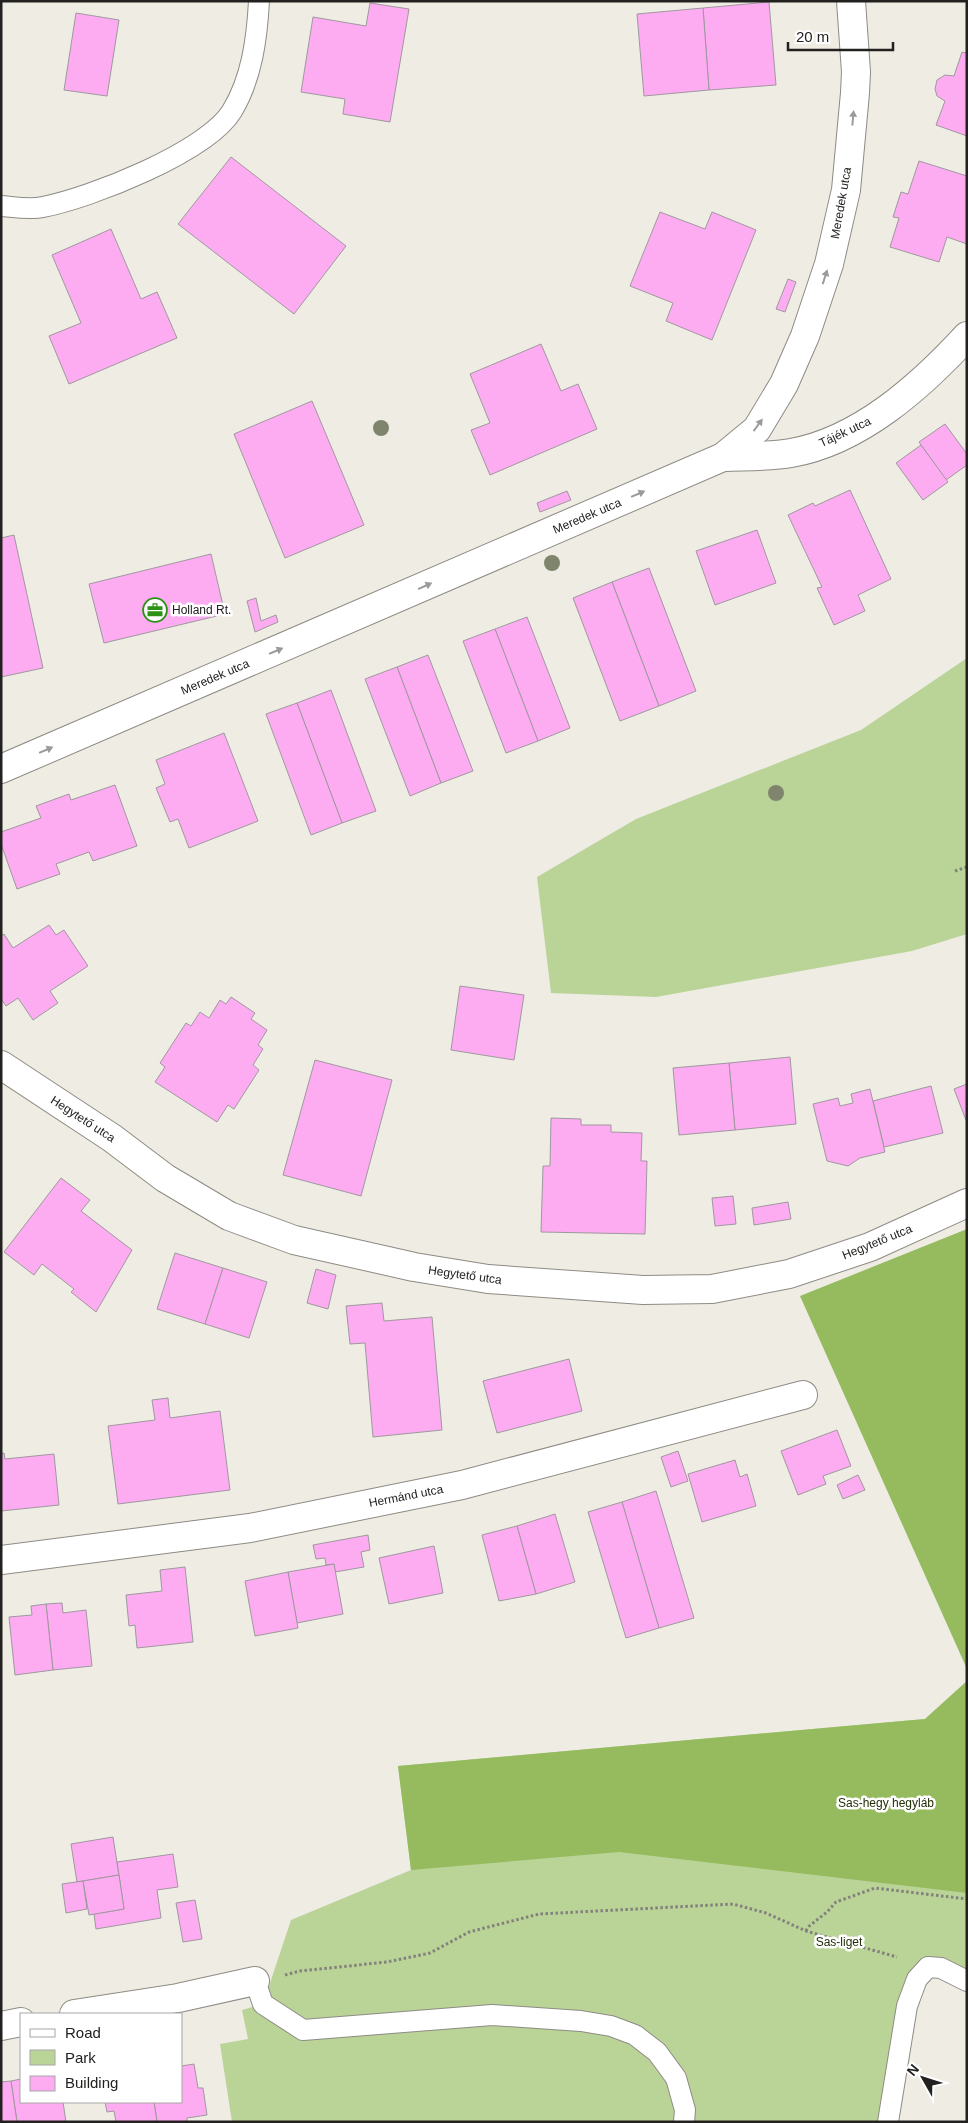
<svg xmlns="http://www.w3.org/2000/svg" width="968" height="2123" viewBox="0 0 968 2123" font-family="Helvetica,sans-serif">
	<rect width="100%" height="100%" fill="#efece4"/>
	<!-- green -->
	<g fill="#bad498">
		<path d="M967 658V934L912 951 656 997 551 993 537 877 636 819 861 730Z"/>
		<path d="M967 1681V1981L928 1967 878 2122H232L220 2044 248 2039 242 2010 263 2004 291 1920 411 1870 398 1766 925 1719Z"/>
	</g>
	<!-- forest -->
	<g fill="#95bb5e">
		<path d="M967 1229V1669L800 1296Z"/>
		<path d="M967 1681V1893L619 1852 411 1870 398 1766 925 1719Z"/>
	</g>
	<!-- building -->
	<g fill="#fdacf2" stroke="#9f989e">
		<path d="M769 2 776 85 709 90 703 8Z"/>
		<path d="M370 3 409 9 390 122 343 114 345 99 301 92 313 17 366 26Z"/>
		<path d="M703 8 709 90 644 96 637 14Z"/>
		<path d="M76 13 119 20 107 96 64 90Z"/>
		<path d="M962 52 967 53V136L936 125 945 101 937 96 935 89 937 80 945 75 954 76Z"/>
		<path d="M231 157 346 246 294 314 178 224Z"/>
		<path d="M919 161 967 176V244L947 237 939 262 890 247 899 218 893 217 901 192 908 194Z"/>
		<path d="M660 212 705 229 712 212 756 230 712 340 666 321 673 303 630 286Z"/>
		<path d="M111 229 141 299 157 292 177 338 69 384 49 336 81 323 52 255Z"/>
		<path d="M788 279 796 282 785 312 776 309Z"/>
		<path d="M541 344 561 391 578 384 597 429 490 475 471 430 490 423 470 374Z"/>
		<path d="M312 401 364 525 285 558 234 434Z"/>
		<path d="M945 424 967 454V465L946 480 919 442Z"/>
		<path d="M921 445 948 482 923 500 896 463Z"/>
		<path d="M850 490 891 579 858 595 865 611 834 625 817 588 822 587 788 515 813 503 815 506Z"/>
		<path d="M567 491 571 500 540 512 537 503Z"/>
		<path d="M757 530 776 583 715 605 696 551Z"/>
		<path d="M14 535 43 668 1 677V538Z"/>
		<path d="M211 554 225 614 104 643 89 584Z"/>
		<path d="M649 568 696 691 659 706 612 582Z"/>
		<path d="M612 582 659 706 620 721 573 598Z"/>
		<path d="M256 598 261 621 276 615 278 622 255 632 247 601Z"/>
		<path d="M527 617 570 728 538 741 495 629Z"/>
		<path d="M495 629 538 741 506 753 463 641Z"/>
		<path d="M428 655 473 771 441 783 397 667Z"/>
		<path d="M397 667 441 783 410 796 365 679Z"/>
		<path d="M331 690 376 811 342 823 297 703Z"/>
		<path d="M297 703 342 823 311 835 266 714Z"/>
		<path d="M224 733 258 821 189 848 178 819 170 822 156 788 165 784 156 760Z"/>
		<path d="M115 785 137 846 93 861 89 852 56 864 60 874 17 889 1 844V832L41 818 36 806 69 794 71 800Z"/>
		<path d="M49 925 56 935 64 930 88 966 50 991 58 1003 33 1020 18 998 6 1006 1 999V936L4 934 13 948Z"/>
		<path d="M460 986 524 995 514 1060 451 1050Z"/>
		<path d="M231 997 255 1013 251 1019 267 1030 258 1045 263 1049 253 1065 259 1070 234 1109 228 1105 217 1122 155 1082 165 1067 160 1063 186 1023 191 1026 200 1012 209 1018 220 1000 226 1004Z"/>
		<path d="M790 1057 796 1124 735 1130 729 1063Z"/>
		<path d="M315 1060 392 1080 361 1196 283 1175Z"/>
		<path d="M729 1063 735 1130 679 1135 673 1068Z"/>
		<path d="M967 1084V1120H966L954 1089Z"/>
		<path d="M931 1086 943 1133 884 1147 873 1101Z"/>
		<path d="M870 1089 885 1152 860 1158 848 1166 827 1161 813 1104 838 1098 840 1106 853 1103 851 1094Z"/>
		<path d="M551 1118 581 1119V1125H611V1132L642 1133 641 1161H647L645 1234 541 1232 543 1166H550Z"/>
		<path d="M61 1178 90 1200 81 1211 132 1250 96 1312 71 1292 74 1289 42 1264 34 1275 4 1252Z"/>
		<path d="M733 1196 736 1224 715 1226 712 1198Z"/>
		<path d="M788 1202 791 1219 754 1225 752 1208Z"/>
		<path d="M175 1253 223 1268 205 1324 157 1309Z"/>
		<path d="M223 1268 267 1282 249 1338 205 1324Z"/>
		<path d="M316 1269 336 1275 328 1309 307 1303Z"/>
		<path d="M382 1303 384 1321 432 1317 442 1430 373 1437 365 1343 350 1344 346 1306Z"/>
		<path d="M569 1359 582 1411 497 1433 483 1381Z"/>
		<path d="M168 1398 170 1418 220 1411 230 1490 118 1504 108 1426 155 1420 152 1400Z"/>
		<path d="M837 1430 851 1466 823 1476 826 1484 798 1495 781 1451Z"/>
		<path d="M678 1451 688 1481 671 1487 661 1457Z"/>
		<path d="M4 1453 5 1459 54 1454 59 1505 1 1511V1454Z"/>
		<path d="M735 1460 740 1477 747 1474 756 1506 702 1522 688 1474Z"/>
		<path d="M858 1475 865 1490 843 1499 837 1485Z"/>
		<path d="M656 1491 694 1618 659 1628 622 1502Z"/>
		<path d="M622 1502 659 1628 626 1638 588 1512Z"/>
		<path d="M555 1514 575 1582 536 1594 517 1526Z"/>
		<path d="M517 1526 536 1594 499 1601 482 1535Z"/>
		<path d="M368 1535 370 1550 361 1552 364 1567 335 1572 334 1564 326 1565 325 1558 316 1559 313 1545Z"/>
		<path d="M434 1546 443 1593 389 1604 379 1558Z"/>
		<path d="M334 1564 343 1614 297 1623 288 1572Z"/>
		<path d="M185 1567 193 1642 137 1648 135 1625 129 1626 126 1595 162 1591 160 1570Z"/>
		<path d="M288 1572 298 1628 255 1636 245 1581Z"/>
		<path d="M62 1603 63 1613 86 1610 92 1666 53 1670 46 1604Z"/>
		<path d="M46 1604 53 1670 15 1675 9 1617 32 1615 31 1606Z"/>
		<path d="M113 1837 119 1875 77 1882 71 1844Z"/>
		<path d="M173 1854 178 1887 157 1890 161 1918 96 1929 94 1914 124 1909 117 1862Z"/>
		<path d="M119 1875 124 1909 89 1915 83 1881Z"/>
		<path d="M83 1881 87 1909 66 1913 62 1884Z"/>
		<path d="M195 1900 202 1939 183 1942 176 1903Z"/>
		<path d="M194 2064 198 2088H203L207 2115 187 2118V2122H157L154 2102H181V2066Z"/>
		<path d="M21 2079V2102H63L66 2122H17L11 2081Z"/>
		<path d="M11 2081 17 2122H1V2082Z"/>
		<path d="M105 2102H154L157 2122H116L114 2111 107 2112Z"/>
	</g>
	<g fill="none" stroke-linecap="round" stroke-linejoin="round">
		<!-- lane casing -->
		<g stroke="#8e8b84" stroke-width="22">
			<g id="lane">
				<path d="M1 206C14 207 30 210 43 207 90 198 207 152 232 111 252 78 257 38 259 1"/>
				<path d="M255 1981 263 2004 303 2030 492 2015 581 2021 611 2026 635 2035 657 2052 676 2078 685 2110 684 2122"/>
				<path d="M888 2122 907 2006 917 1979 928 1967 941 1968 967 1981"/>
			</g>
		</g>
		<!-- street casing -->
		<g stroke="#8e8b84" stroke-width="30">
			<g id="street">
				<path d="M723 457C745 456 769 457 791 453 860 441 921 386 967 336"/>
				<path d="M1 769 723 457 757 429 784 384 805 336 829 264 846 190 855 93 856 72 851 1"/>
				<path d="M1 1065 112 1138 165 1178 229 1216 294 1240 414 1267 488 1279 643 1290 712 1289 789 1274 870 1247 967 1203"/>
				<path d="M1 1560 250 1528 462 1485 803 1395"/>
				<path d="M74 2014 178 1998 255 1981"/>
				<path d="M1 2026 21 2022"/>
			</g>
		</g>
		<!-- path -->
		<g stroke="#83817c" stroke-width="3" stroke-dasharray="2.5 2.5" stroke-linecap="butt">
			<path d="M955 871 967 867"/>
			<path d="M806 1931 808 1927 827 1912 836 1902 875 1888 967 1899"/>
			<path d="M285 1975 300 1971 387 1962 430 1953 469 1932 539 1914 733 1904 766 1913 806 1931 897 1957"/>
		</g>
		<!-- lane -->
		<use href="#lane" stroke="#fff" stroke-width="20"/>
		<!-- street -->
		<use href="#street" stroke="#fff" stroke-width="28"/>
	</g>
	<!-- trees -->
	<g fill="#7e856c">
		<circle cx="381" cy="428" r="8"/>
		<circle cx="552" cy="563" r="8"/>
		<circle cx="776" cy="793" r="8"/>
	</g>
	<!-- one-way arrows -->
	<defs><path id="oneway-solid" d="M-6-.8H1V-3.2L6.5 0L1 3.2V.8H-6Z" transform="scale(1.25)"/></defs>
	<g fill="#9c9b9a">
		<use href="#oneway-solid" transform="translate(853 118) rotate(-85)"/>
		<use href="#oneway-solid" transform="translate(825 277) rotate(-72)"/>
		<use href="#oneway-solid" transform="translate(758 425) rotate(-54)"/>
		<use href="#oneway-solid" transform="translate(638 494) rotate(-23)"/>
		<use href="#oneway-solid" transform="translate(425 586) rotate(-24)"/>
		<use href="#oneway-solid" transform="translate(276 651) rotate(-23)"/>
		<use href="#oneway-solid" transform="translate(46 750) rotate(-23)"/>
	</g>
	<!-- icons -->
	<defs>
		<g id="office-ring" transform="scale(1.25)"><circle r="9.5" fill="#fff" stroke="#2c9216" stroke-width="1.5"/><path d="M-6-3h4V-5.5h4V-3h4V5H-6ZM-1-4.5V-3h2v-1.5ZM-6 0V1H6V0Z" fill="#2c9216"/></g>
	</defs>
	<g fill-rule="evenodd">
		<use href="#office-ring" x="155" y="610"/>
	</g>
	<g text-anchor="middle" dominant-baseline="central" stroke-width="5" stroke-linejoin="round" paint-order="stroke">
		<!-- street labels -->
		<g font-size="12" fill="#23211f" stroke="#fff">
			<text transform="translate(841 203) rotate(-80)">Meredek utca</text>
			<text transform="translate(845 432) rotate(-25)">Tájék utca</text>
			<text transform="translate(587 516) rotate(-23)">Meredek utca</text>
			<text transform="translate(215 677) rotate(-23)">Meredek utca</text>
			<text transform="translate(83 1119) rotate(33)">Hegytető utca</text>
			<text transform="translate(877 1242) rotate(-22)">Hegytető utca</text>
			<text transform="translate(465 1275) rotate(8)">Hegytető utca</text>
			<text transform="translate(406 1496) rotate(-11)">Hermánd utca</text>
		</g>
		<!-- poi labels -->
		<g font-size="12" fill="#23211f" stroke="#fff" text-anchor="start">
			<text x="172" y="610">Holland Rt.</text>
		</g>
		<!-- park labels -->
		<g font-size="12" fill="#223009" stroke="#fff">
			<text x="886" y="1803">Sas-hegy hegyláb</text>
			<text x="839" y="1942">Sas-liget</text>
		</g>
	</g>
	<!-- border -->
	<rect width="968" height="2123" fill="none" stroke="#23211f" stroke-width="5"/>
	<!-- legend -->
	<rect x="20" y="2013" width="162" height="90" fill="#ffffff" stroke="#a7a6a5"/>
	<rect x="30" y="2029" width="25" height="8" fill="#ffffff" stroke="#a7a6a5"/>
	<text x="65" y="2038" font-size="15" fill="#23211f">Road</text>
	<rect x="30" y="2050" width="25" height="15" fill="#bad498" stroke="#a7a6a5"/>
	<text x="65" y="2063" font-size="15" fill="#23211f">Park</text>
	<rect x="30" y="2076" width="25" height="15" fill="#fdacf2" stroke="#a7a6a5"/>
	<text x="65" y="2088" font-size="15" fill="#23211f">Building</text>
	<!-- north arrow -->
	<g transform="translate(923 2078) rotate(309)" stroke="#ffffff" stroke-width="4" paint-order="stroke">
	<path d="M0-4L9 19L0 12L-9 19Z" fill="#23211f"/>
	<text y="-8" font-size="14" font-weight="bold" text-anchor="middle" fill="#23211f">N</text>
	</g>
	<!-- scale -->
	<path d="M788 42v8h105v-8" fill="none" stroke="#23211f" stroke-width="2.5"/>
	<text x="796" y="42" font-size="15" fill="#23211f" stroke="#ffffff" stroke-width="4" paint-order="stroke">20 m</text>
</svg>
